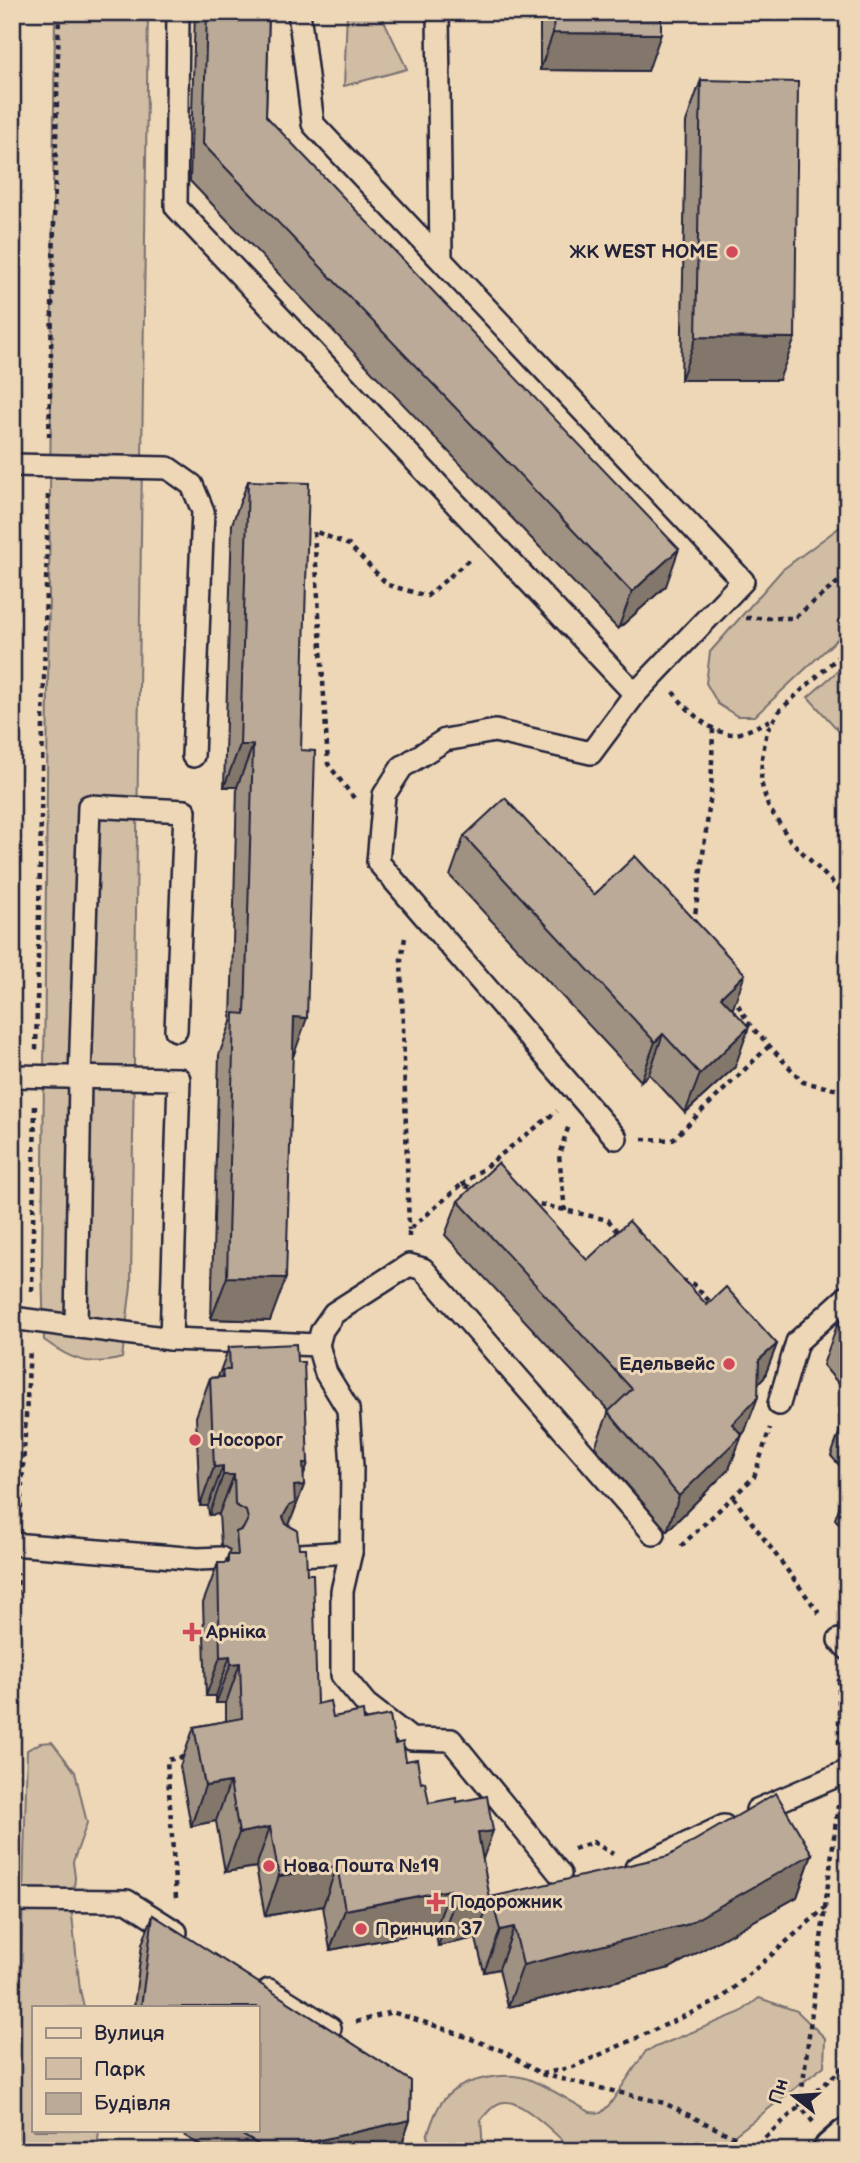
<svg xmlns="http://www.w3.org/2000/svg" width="860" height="2163" viewBox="0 0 860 2163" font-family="'Balsamiq Sans',sans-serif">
	<rect width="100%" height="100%" fill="#edd7b6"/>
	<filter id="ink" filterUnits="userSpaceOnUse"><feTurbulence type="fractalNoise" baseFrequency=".0143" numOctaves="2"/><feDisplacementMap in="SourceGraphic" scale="14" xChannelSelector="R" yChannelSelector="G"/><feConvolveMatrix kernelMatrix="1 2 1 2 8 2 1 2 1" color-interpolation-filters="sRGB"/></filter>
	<g filter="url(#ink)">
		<!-- green -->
		<g fill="#d0bda4" stroke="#797070" stroke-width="2">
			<path d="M55 12H148L131 1286 122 1358C89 1367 71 1360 44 1340L42 1265Z"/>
			<path d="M347 12H380L407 69 344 86Z"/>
			<path d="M848 521V629L755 716H737L718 704 706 683 710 652 782 570Z"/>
			<path d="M848 662V741L808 697Z"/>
			<path d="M52 1742 75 1772 87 1823 73 1862 75 1877 72 1915 80 1990 84 2007H33V2130H99L97 2151H16L27 1750 40 1743Z"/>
			<path d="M759 1998 797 2011 825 2038 824 2066 714 2151H574C559 2138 526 2103 507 2102 495 2101 488 2112 481 2120L483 2151H433L427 2136C432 2123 436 2107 446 2097 464 2078 509 2070 533 2081 552 2089 571 2102 590 2112L601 2113 610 2104 646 2051 741 2012Z"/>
		</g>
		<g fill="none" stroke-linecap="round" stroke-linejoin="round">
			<!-- lane casing -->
			<g stroke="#22223b" stroke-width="26">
				<g id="lane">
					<path d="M178 12 176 207 635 694 743 581 313 124 299 12"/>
					<path d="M438 12 441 258"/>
					<path d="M12 465 168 468 192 485 203 511 193 756"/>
					<path d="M12 1076 179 1079 171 1339"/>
					<path d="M616 1138 378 862 384 795 402 767 445 740 495 731 591 753 635 694"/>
					<path d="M12 1318 171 1339 318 1345 326 1373 348 1409 352 1466 351 1552 342 1591V1675L366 1704 411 1739 451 1740 560 1874"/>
					<path d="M76 1326 80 1077 89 806 185 811 176 1030"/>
					<path d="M318 1345 322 1330 334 1313 409 1265 423 1269 654 1534"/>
					<path d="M779 1404 797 1342 848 1296"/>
					<path d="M12 1544 198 1559 221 1558"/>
					<path d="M282 1556 351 1552"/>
					<path d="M839 1640 848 1649"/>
					<path d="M757 1810 848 1771"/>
					<path d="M636 1868 724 1826"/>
					<path d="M12 1900 127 1901 176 1932"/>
					<path d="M269 1990 330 2028"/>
				</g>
			</g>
			<!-- secondary casing -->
			<g stroke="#22223b" stroke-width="44">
				<path id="secondary" d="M833 2151 848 2138"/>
			</g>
			<!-- path -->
			<g stroke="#22223b" stroke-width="4.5" stroke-dasharray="5 5" stroke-linecap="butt">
				<path d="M49 437 59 12"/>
				<path d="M746 618H794L848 574"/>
				<path d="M848 648 779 711 767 731 762 758 761 782 768 806 790 840 848 898"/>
				<path d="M673 692C686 709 716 740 740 733 751 730 763 723 775 718"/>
				<path d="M354 798 328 764 314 531 349 545 388 585 427 596 470 559"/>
				<path d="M694 923 711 793 713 729"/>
				<path d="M405 938 401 959 409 1230"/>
				<path d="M733 996 749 1024 803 1082 848 1092"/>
				<path d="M36 1050 48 492"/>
				<path d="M642 1139 672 1140 769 1046"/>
				<path d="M462 1185 557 1111"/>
				<path d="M530 1202 608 1220 621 1235"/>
				<path d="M565 1211 559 1155 569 1125"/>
				<path d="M409 1237V1230L461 1185 477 1189"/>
				<path d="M682 1280 693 1284 713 1305"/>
				<path d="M32 1291 35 1104"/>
				<path d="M733 1497 822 1617"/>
				<path d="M20 1518 30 1349"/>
				<path d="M681 1546 754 1477 770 1428"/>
				<path d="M12 1705 18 1573"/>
				<path d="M839 1744V1676"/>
				<path d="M574 1849 593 1842 613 1854"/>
				<path d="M176 1898 167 1760 188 1756"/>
				<path d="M356 2022 392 2012 439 2027 503 2051 541 2074 664 2103 754 2147"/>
				<path d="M542 2074 573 2067 720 2000 826 1907"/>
				<path d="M813 2122 800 2106 838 1805"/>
				<path d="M750 2151 848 2063"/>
			</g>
			<!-- lane -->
			<use href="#lane" stroke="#edd7b6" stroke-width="21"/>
			<!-- secondary -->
			<use href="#secondary" stroke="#edd7b6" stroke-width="38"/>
		</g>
		<!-- wall -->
		<g fill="#a09282" stroke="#22223b" stroke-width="2">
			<path d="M195 12H269L266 116 666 586 618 629 190 181Z"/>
			<path d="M540 12H661L648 71 540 70Z"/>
			<path d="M701 80 779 380H681L686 122Z"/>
			<path d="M248 481 292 1058 270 1321 211 1319 219 1055 231 1022 237 787H224L232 524Z"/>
			<path d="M464 836 594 895 732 1009 735 1067 685 1113 649 1074 641 1081 450 876Z"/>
			<path d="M458 1201 587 1260 707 1305 777 1344 764 1378 758 1384 745 1431 742 1435 729 1469 667 1531 595 1447 609 1411 445 1235Z"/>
			<path d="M848 1316V1395L823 1365 837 1325Z"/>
			<path d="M229 1347 297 1362 308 1463 303 1476 304 1485 289 1525H288L299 1548 307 1574 317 1704 333 1717 364 1720 395 1744 421 1783 429 1803 457 1802 483 1859 476 1938 438 1946 435 1930 330 1950 323 1906 265 1916 256 1867 225 1872 216 1821 191 1826 180 1766 194 1727 226 1721V1703H216V1696H206L203 1603 218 1563H225L230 1550 221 1545 219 1514 209 1515 208 1506H200L196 1417 210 1378 218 1377Z"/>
			<path d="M848 1414V1475L831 1456 845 1416Z"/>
			<path d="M848 1483V1534L835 1519Z"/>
			<path d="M812 1854 797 1897 670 1968 508 2007 499 1969 484 1972 476 1939 491 1897Z"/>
			<path d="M153 1915 411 2081 410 2120 400 2150 210 2151 175 2130H257V2007H134L142 1944Z"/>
		</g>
		<!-- shaded-wall -->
		<g fill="#82776a" stroke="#22223b" stroke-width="2">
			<path d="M553 33 661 34 648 71 540 70Z"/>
			<path d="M696 337 795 338 779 380H681Z"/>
			<path d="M679 549 666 586 618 629 632 592Z"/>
			<path d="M240 745H253L237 787H224Z"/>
			<path d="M745 974 731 1014 721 997Z"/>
			<path d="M294 1017 307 1018 292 1060Z"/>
			<path d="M749 1027 735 1067 685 1113 700 1074Z"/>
			<path d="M663 1034 649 1074 641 1081 655 1042Z"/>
			<path d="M227 1277 286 1278 270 1321 211 1319Z"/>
			<path d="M777 1344 764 1378 747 1395 759 1360Z"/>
			<path d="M758 1397 745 1431 742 1435 729 1469 667 1531 679 1496 732 1424Z"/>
			<path d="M303 1463H308L300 1485H304L289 1525H288L269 1556Z"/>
			<path d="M223 1466 208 1506H200L214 1467Z"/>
			<path d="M223 1475H234L219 1514 209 1515Z"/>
			<path d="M230 1656 216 1696H206L220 1657Z"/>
			<path d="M240 1663 226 1703H216L231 1664Z"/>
			<path d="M230 1782 216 1821 191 1826 205 1786Z"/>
			<path d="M270 1827 256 1867 225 1872 239 1833Z"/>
			<path d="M493 1831 479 1870 478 1833Z"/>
			<path d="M812 1854 797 1897 670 1968 508 2007 523 1965Z"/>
			<path d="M337 1866 323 1906 265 1916 279 1876Z"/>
			<path d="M450 1890 435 1930 330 1950 345 1910Z"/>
			<path d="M490 1899 476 1938 438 1946 453 1906Z"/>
			<path d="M514 1927 499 1969 484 1972 500 1930Z"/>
			<path d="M410 2120 400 2150 396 2151H271Z"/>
		</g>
		<!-- building -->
		<g fill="#baaa97" stroke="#22223b" stroke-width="2">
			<path d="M207 12H269L266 116 679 549 632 592 203 144Z"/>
			<path d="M554 12H661V34L553 33Z"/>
			<path d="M701 80 798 82 795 338 696 337Z"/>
			<path d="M248 481 309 483 301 750 315 751 307 1018 294 1017 286 1278 227 1277 234 1013 245 1014 253 745H240Z"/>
			<path d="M505 798 594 895 635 856 745 974 721 997 749 1027 700 1074 663 1034 655 1042 464 836Z"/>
			<path d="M498 1163 587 1260 629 1221 707 1305 726 1287 777 1344 759 1360 758 1397 732 1424 742 1435 679 1496 608 1412 632 1389 458 1201Z"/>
			<path d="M848 1316V1338L837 1325Z"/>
			<path d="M296 1344 297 1362H304L308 1463H303L304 1485 294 1486 295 1503 289 1506 283 1517 286 1524 297 1530 299 1548H306L307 1574H313L317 1704 330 1701 333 1717 363 1711 364 1720 390 1715 395 1744 403 1742 406 1761 417 1759 421 1783 425 1782 429 1803 456 1798 457 1802 487 1796 493 1831 478 1833 490 1899 453 1906 450 1890 345 1910 337 1866 279 1876 270 1827 239 1833 230 1782 205 1786 194 1727 242 1718 240 1663 231 1664 230 1656 220 1657 218 1563H228V1555H238L236 1532 243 1529 248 1519 246 1511 235 1505 234 1475H223V1466L214 1467 210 1378 223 1377 222 1370H230L229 1347Z"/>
			<path d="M776 1793 812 1854 686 1925 523 1965 514 1927 500 1930 491 1897 668 1856Z"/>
			<path d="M153 1915 411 2081 410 2120 271 2151H269L234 2130H257V2007H141Z"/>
		</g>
	</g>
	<!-- markers -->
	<g fill="#d1495b" stroke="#edd7b6" stroke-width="2.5">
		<circle cx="732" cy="252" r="7"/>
		<circle cx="729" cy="1364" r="7"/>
		<circle cx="195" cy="1440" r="7"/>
		<path d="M188.5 1621.5h7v7h7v7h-7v7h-7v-7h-7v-7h7z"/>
		<circle cx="269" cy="1866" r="7"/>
		<path d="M432.5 1891.5h7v7h7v7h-7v7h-7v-7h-7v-7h7z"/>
		<circle cx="361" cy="1929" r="7"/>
	</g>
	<g text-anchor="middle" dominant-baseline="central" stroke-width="6" stroke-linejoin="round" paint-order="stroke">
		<!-- poi labels -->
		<g font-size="19" font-weight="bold" fill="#22223b" stroke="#edd7b6" text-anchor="start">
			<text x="718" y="252" text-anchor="end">ЖК WEST HOME</text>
			<text x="715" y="1364" text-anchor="end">Едельвейс</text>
			<text x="209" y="1440">Носорог</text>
			<text x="206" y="1632">Арніка</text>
			<text x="283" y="1866">Нова Пошта №19</text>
			<text x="450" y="1902">Подорожник</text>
			<text x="375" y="1929">Принцип 37</text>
		</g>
	</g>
	<!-- margin -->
	<rect width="860" height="2163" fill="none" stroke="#edd7b6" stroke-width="42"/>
	<rect x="21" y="21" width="818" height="2121" fill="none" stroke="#22223b" stroke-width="2.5" filter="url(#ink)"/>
	<!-- legend -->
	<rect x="32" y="2006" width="228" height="126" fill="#edd7b6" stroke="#9c8f85" stroke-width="2"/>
	<rect x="46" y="2028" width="35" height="10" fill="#edd7b6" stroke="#9c8f85" stroke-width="2"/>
	<text x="94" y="2040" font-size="21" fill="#22223b">Вулиця</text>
	<rect x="46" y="2058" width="35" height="21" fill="#d0bda4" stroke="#9c8f85" stroke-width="2"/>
	<text x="94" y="2076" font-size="21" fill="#22223b">Парк</text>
	<rect x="46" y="2093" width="35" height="21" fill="#baaa97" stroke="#9c8f85" stroke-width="2"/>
	<text x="94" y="2110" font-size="21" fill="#22223b">Будівля</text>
	<!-- north arrow -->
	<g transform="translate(794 2096) rotate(287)" stroke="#edd7b6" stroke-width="5" paint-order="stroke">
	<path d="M0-5L12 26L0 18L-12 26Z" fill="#22223b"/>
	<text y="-10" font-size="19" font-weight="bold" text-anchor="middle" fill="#22223b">Пн</text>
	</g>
</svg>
